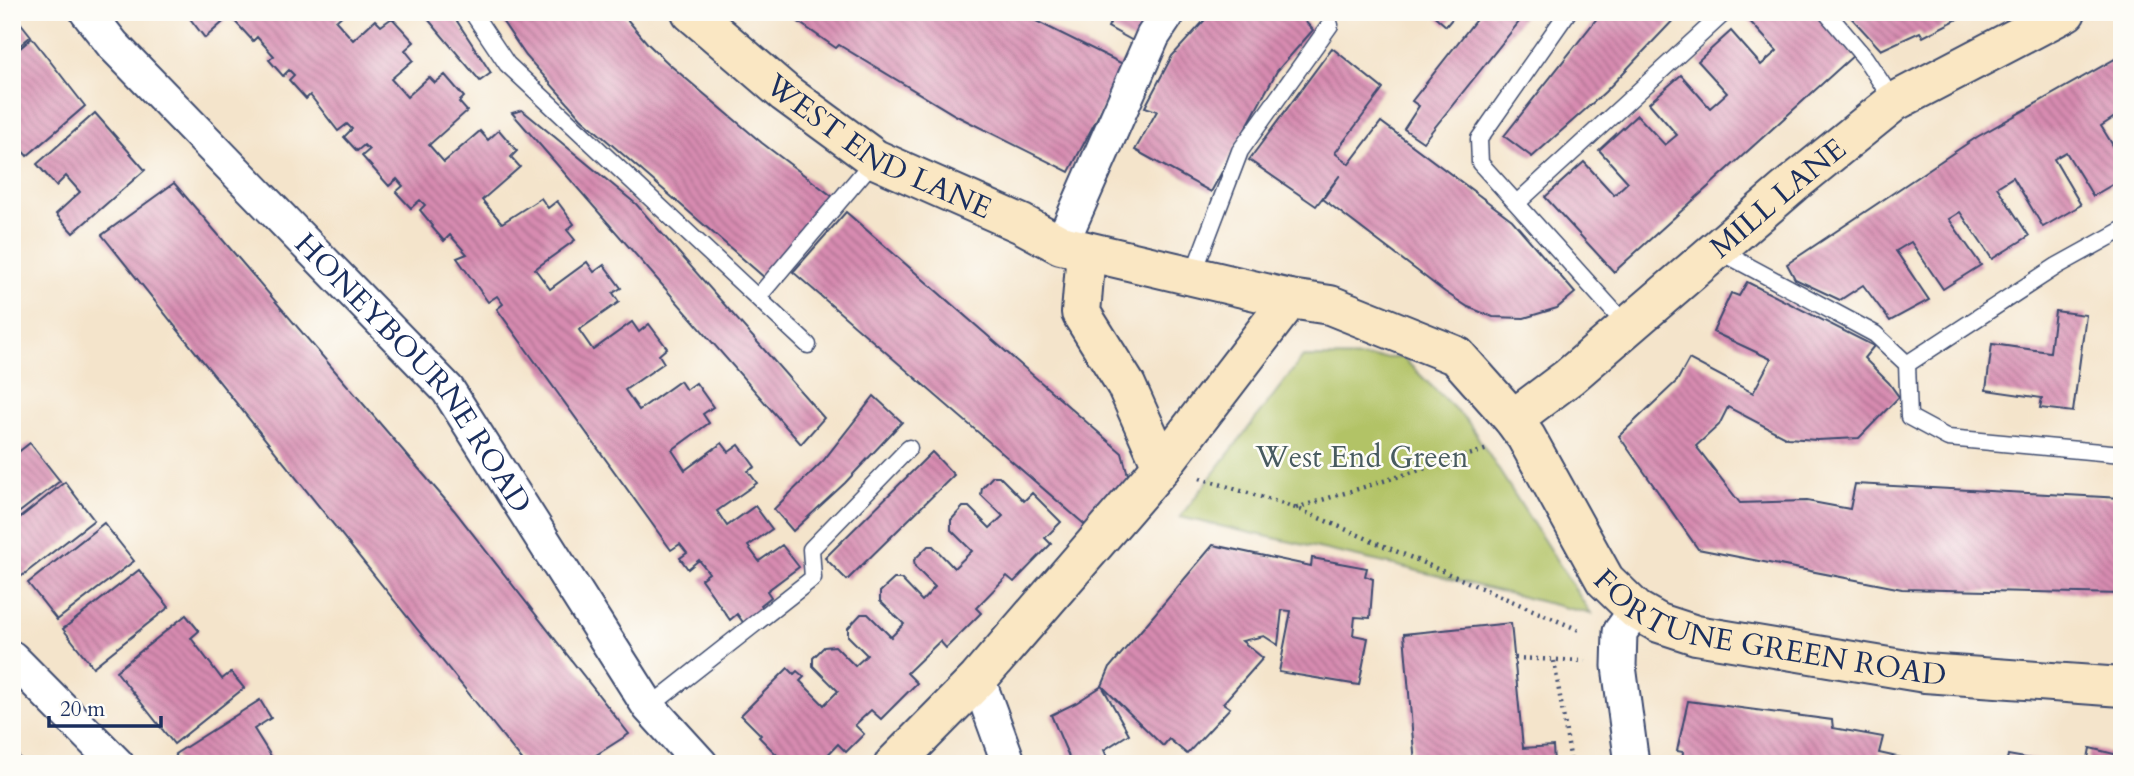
<svg xmlns="http://www.w3.org/2000/svg" width="2134" height="776" viewBox="0 0 2134 776" font-family="Cardo,serif">
	<defs>
		<pattern id="building-back-hatch" width="6" height="6" patternUnits="userSpaceOnUse" patternTransform="scale(1.75)"><rect width="6" height="6" fill="#d78bb0"/><path d="M-1 5l2 2M0 0l6 6M5-1l2 2" fill="none" stroke="#ae7292"/></pattern>
	</defs>
	<rect width="100%" height="100%" fill="#fdfcf7"/>
	<filter id="ink" filterUnits="userSpaceOnUse"><feTurbulence type="fractalNoise" baseFrequency=".0143" numOctaves="2"/><feDisplacementMap in="SourceGraphic" scale="14" xChannelSelector="R" yChannelSelector="G"/><feConvolveMatrix kernelMatrix="1 2 1 2 8 2 1 2 1" color-interpolation-filters="sRGB"/></filter>
	<filter id="wash" filterUnits="userSpaceOnUse"><feTurbulence type="fractalNoise" baseFrequency=".00686" numOctaves="4" result="noise"/><feDisplacementMap in="SourceGraphic" scale="28" xChannelSelector="R" yChannelSelector="G"/><feGaussianBlur stdDeviation="1.57" result="paint"/><feColorMatrix in="noise" values="0 0 0 0 0 0 0 0 0 0 0 0 0 0 0 0 0 1.4 0 .05"/><feComposite in="paint" operator="in"/></filter>
	<g filter="url(#wash)">
		<rect width="100%" height="100%" fill="#f4e4cb"/>
		<!-- park -->
		<path fill="#b2c366" stroke="#667962" stroke-width="2" d="M1303 357 1403 358 1468 422 1591 614 1398 566 1180 517Z"/>
		<g id="blocks">
			<!-- building -->
			<g fill="url(#building-back-hatch)">
				<path d="M12 12 31 36 12 52Z"/>
				<path d="M185 12H346L336 21 353 40 375 20 381 26 392 18 414 42 405 50 413 60 391 79 407 97 429 77 435 83 445 75 464 97 459 102 467 111 429 145 444 162 480 131 488 140 499 130 517 151 511 157 520 167 482 200 502 223 541 198 548 208 557 201 574 224 567 230 575 240 535 269 550 289 587 262 594 272 604 265 621 288 613 293 619 302 579 330 593 350 632 322 639 332 649 324 667 348 659 355 664 363 625 390 639 410 680 381 686 390 696 383 713 407 703 414 709 423 672 450 685 470 722 443 729 452 739 445 755 467 748 471 757 483 717 511 727 526 755 506 772 529 748 546 759 561 782 545 799 567 767 591 771 597 761 605 765 611 745 625 737 614 730 620 701 579 709 573 699 560 688 569 680 558 687 553 680 544 671 550 497 309 503 304 497 296 488 302 457 258 467 254 450 235 444 241 432 227 433 226 420 210 425 205 420 200 411 208 396 192 403 186 397 179 389 186 362 156 369 150 364 145 357 151 344 137 352 129 347 124 338 131 310 95 306 99 289 80 294 75 289 70 283 76 269 60 274 56 257 37 253 41 230 16 205 38Z"/>
				<path d="M422 12H451L491 73 480 81Z"/>
				<path d="M496 12H621L648 44 670 65 762 143 833 197 765 278 581 118 526 56Z"/>
				<path d="M784 12H1018L1125 65 1069 172 955 115 839 45 836 48Z"/>
				<path d="M1094 12H1151L1135 42 1108 27 1110 23 1093 14Z"/>
				<path d="M1212 12H1307L1302 18 1313 30 1277 71 1211 192 1135 150 1157 111 1145 107 1172 56Z"/>
				<path d="M1430 12H1458L1446 26Z"/>
				<path d="M1482 12H1527L1423 142 1404 129 1419 106 1412 101Z"/>
				<path d="M1602 12H1693L1686 18 1679 14 1605 92 1532 157 1504 136Z"/>
				<path d="M1752 12H1816L1854 55 1614 272 1545 197 1584 162 1614 195 1628 182 1599 150 1637 115 1665 145 1677 135 1649 103 1681 75 1710 108 1727 93 1698 61 1731 31 1761 65 1777 51 1746 17Z"/>
				<path d="M1846 12H1971L1923 37 1920 32 1881 50Z"/>
				<path d="M32 38 85 106 27 156 12 139V55Z"/>
				<path d="M1332 48 1383 89 1335 153 1349 164 1381 122 1512 220 1575 293 1557 308 1524 318 1493 317 1468 307 1445 292 1323 199 1340 175 1316 206 1249 160Z"/>
				<path d="M2122 55V122L2118 115 2101 126 2122 160V179L2093 196 2066 152 2054 159 2081 205 2043 227 2013 177 1997 187 2029 236 1992 259 1960 212 1949 219 1981 265 1943 289 1911 242 1896 251 1929 300 1890 321 1863 285 1840 300 1795 279 1787 264 1977 137Z"/>
				<path d="M522 110 636 204 824 418 801 444 512 113Z"/>
				<path d="M95 113 145 170 73 233 56 214 80 192 66 176 56 186 37 164Z"/>
				<path d="M174 183 454 510 629 734 582 764H525L102 235Z"/>
				<path d="M846 212 1122 453 1128 475 1125 496 1091 530 793 272Z"/>
				<path d="M1747 282 1874 346 1864 358 1889 383 1899 397 1859 438 1817 440 1787 438 1728 407 1719 425 1696 446 1740 503 1807 501 1850 509 1855 484 2122 498V594L1902 589 1698 549 1619 436 1677 381 1689 359 1753 393 1771 359 1713 332 1731 293 1739 296Z"/>
				<path d="M2055 311 2086 315 2073 412 2040 408 2042 398 1986 390 1992 344 2050 352Z"/>
				<path d="M874 396 902 422 845 483 793 531 774 509 823 461Z"/>
				<path d="M30 443 60 481 12 518V457Z"/>
				<path d="M932 452 954 475 847 580 825 558Z"/>
				<path d="M993 476H999L1024 501 1032 493 1061 522 1045 538 1051 544 1014 582 1007 576 976 608 981 613 946 648 940 641 907 673 917 683 881 719 871 710 855 725 864 734 846 752 838 744 819 764H786L759 737 761 735 741 715 788 668 794 674 797 671 804 677 800 681 824 705 838 691 813 666V658L824 647 835 646 855 666 867 655 848 636V628L861 614H868L891 637 904 624 880 601V592L894 579H901L922 601 935 587 915 567 914 560 928 546H933L954 568 972 551 951 530V520L963 507H969L990 528 1003 516 981 495 982 488Z"/>
				<path d="M65 482 94 520 18 579 12 572V524Z"/>
				<path d="M104 523 134 561 57 620 28 583Z"/>
				<path d="M1213 545 1311 566 1312 558 1367 568 1365 576 1373 579 1370 618 1355 617 1353 635 1368 638 1359 685 1279 672 1291 611 1282 610 1278 645 1264 636 1242 641 1263 658 1223 703 1230 708 1187 754 1169 739 1163 746 1102 686 1110 667Z"/>
				<path d="M139 570 169 607 93 667 63 629Z"/>
				<path d="M186 615 199 631 191 638 222 679 231 672 244 688 174 744 116 671Z"/>
				<path d="M1511 623 1523 748 1553 746 1554 764H1415L1404 634Z"/>
				<path d="M1102 686 1129 734 1104 750 1110 764H1072L1051 715 1076 703Z"/>
				<path d="M260 700 271 718 254 729 276 764H181L175 754Z"/>
				<path d="M1688 701 1832 720 1833 728 1883 737 1879 753 1929 764 1747 762 1748 764H1682L1683 752 1677 751Z"/>
				<path d="M12 746 24 764H12Z"/>
				<path d="M2090 748 2122 756V764H2087Z"/>
				<path d="M2008 755 2048 762V764H2006Z"/>
			</g>
		</g>
	</g>
	<g filter="url(#ink)">
		<use href="#blocks" fill-opacity="0" stroke="#3c4a6e" stroke-width="2"/>
		<g fill="none" stroke-linecap="round" stroke-linejoin="round">
			<!-- lane casing -->
			<g stroke="#3c4a6e" stroke-width="19">
				<g id="lane">
					<path d="M472 12 507 64 808 345"/>
					<path d="M1568 12 1479 139 1480 163 1627 326"/>
					<path d="M1826 12 1865 58 1894 102"/>
					<path d="M1517 203 1725 12"/>
					<path d="M1718 250 1875 334 1907 364 1909 417 1948 438 2122 454"/>
					<path d="M1192 277 1240 151 1330 25"/>
					<path d="M758 297 875 159"/>
					<path d="M1907 364 2057 266 2122 230"/>
					<path d="M649 707 813 578 811 549 909 448"/>
				</g>
			</g>
			<!-- street casing -->
			<g stroke="#3c4a6e" stroke-width="37">
				<g id="street">
					<path id="s1" d="M87 12 113 45 448 390 649 707 701 764"/>
					<path d="M1061 245 1153 36 1169 12"/>
					<path d="M12 658 117 764"/>
					<path d="M978 679 1009 764"/>
					<path d="M1632 764 1619 666 1620 632 1636 610"/>
				</g>
			</g>
			<!-- secondary casing -->
			<g stroke="#3c4a6e" stroke-width="42">
				<g id="secondary">
					<path id="s2" d="M691 12 785 93 875 159 1022 224 1061 245 1290 299 1330 305 1457 356 1513 419 1526 437 1605 580 1636 610 1659 623 1696 635 1925 673 2122 687"/>
					<path d="M1086 252 1081 313 1126 385 1162 466"/>
					<path id="s3" d="M1513 419 1569 377 1794 183 1894 102 2066 12"/>
					<path d="M894 764 978 679 1162 466 1290 299"/>
				</g>
			</g>
			<!-- path -->
			<g stroke="#3c4a6e" stroke-width="4.5" stroke-dasharray="2 5" stroke-linecap="butt">
				<path d="M1200 478 1296 508 1579 630"/>
				<path d="M1296 508 1488 449"/>
				<path d="M1515 658 1585 661"/>
				<path d="M1554 661 1571 762"/>
				<path d="M1559 764 1597 759"/>
			</g>
			<!-- lane -->
			<use href="#lane" stroke="#fff" stroke-width="16"/>
			<!-- street -->
			<use href="#street" stroke="#fff" stroke-width="33"/>
			<!-- secondary -->
			<use href="#secondary" stroke="#fae7c3" stroke-width="38"/>
		</g>
	</g>
	<g text-anchor="middle" dominant-baseline="central" stroke-width="5" stroke-linejoin="round" paint-order="stroke">
		<!-- street labels -->
		<g font-size="30" fill="#1b2f5e" stroke="#fdfcf7">
			<text stroke="none"><textPath href="#s2" startOffset="233">WEST END LANE</textPath></text>
			<text stroke="none"><textPath href="#s3" startOffset="345">MILL LANE</textPath></text>
			<text stroke="none"><textPath href="#s1" startOffset="488">HONEYBOURNE ROAD</textPath></text>
			<text stroke="none"><textPath href="#s2" startOffset="1300">FORTUNE GREEN ROAD</textPath></text>
		</g>
		<!-- park labels -->
		<g font-size="30" fill="#485b60" stroke="#fdfcf7">
			<text x="1362" y="457">West End Green</text>
		</g>
	</g>
	<!-- margin -->
	<rect width="2134" height="776" fill="none" stroke="#fdfcf7" stroke-width="42"/>
	<!-- scale -->
	<path d="M49 716v10h112v-10" fill="none" stroke="#1b2f5e" stroke-width="3.5"/>
	<text x="60" y="716" font-size="21" fill="#1b2f5e" stroke="#fdfcf7" stroke-width="5" paint-order="stroke">20 m</text>
</svg>
